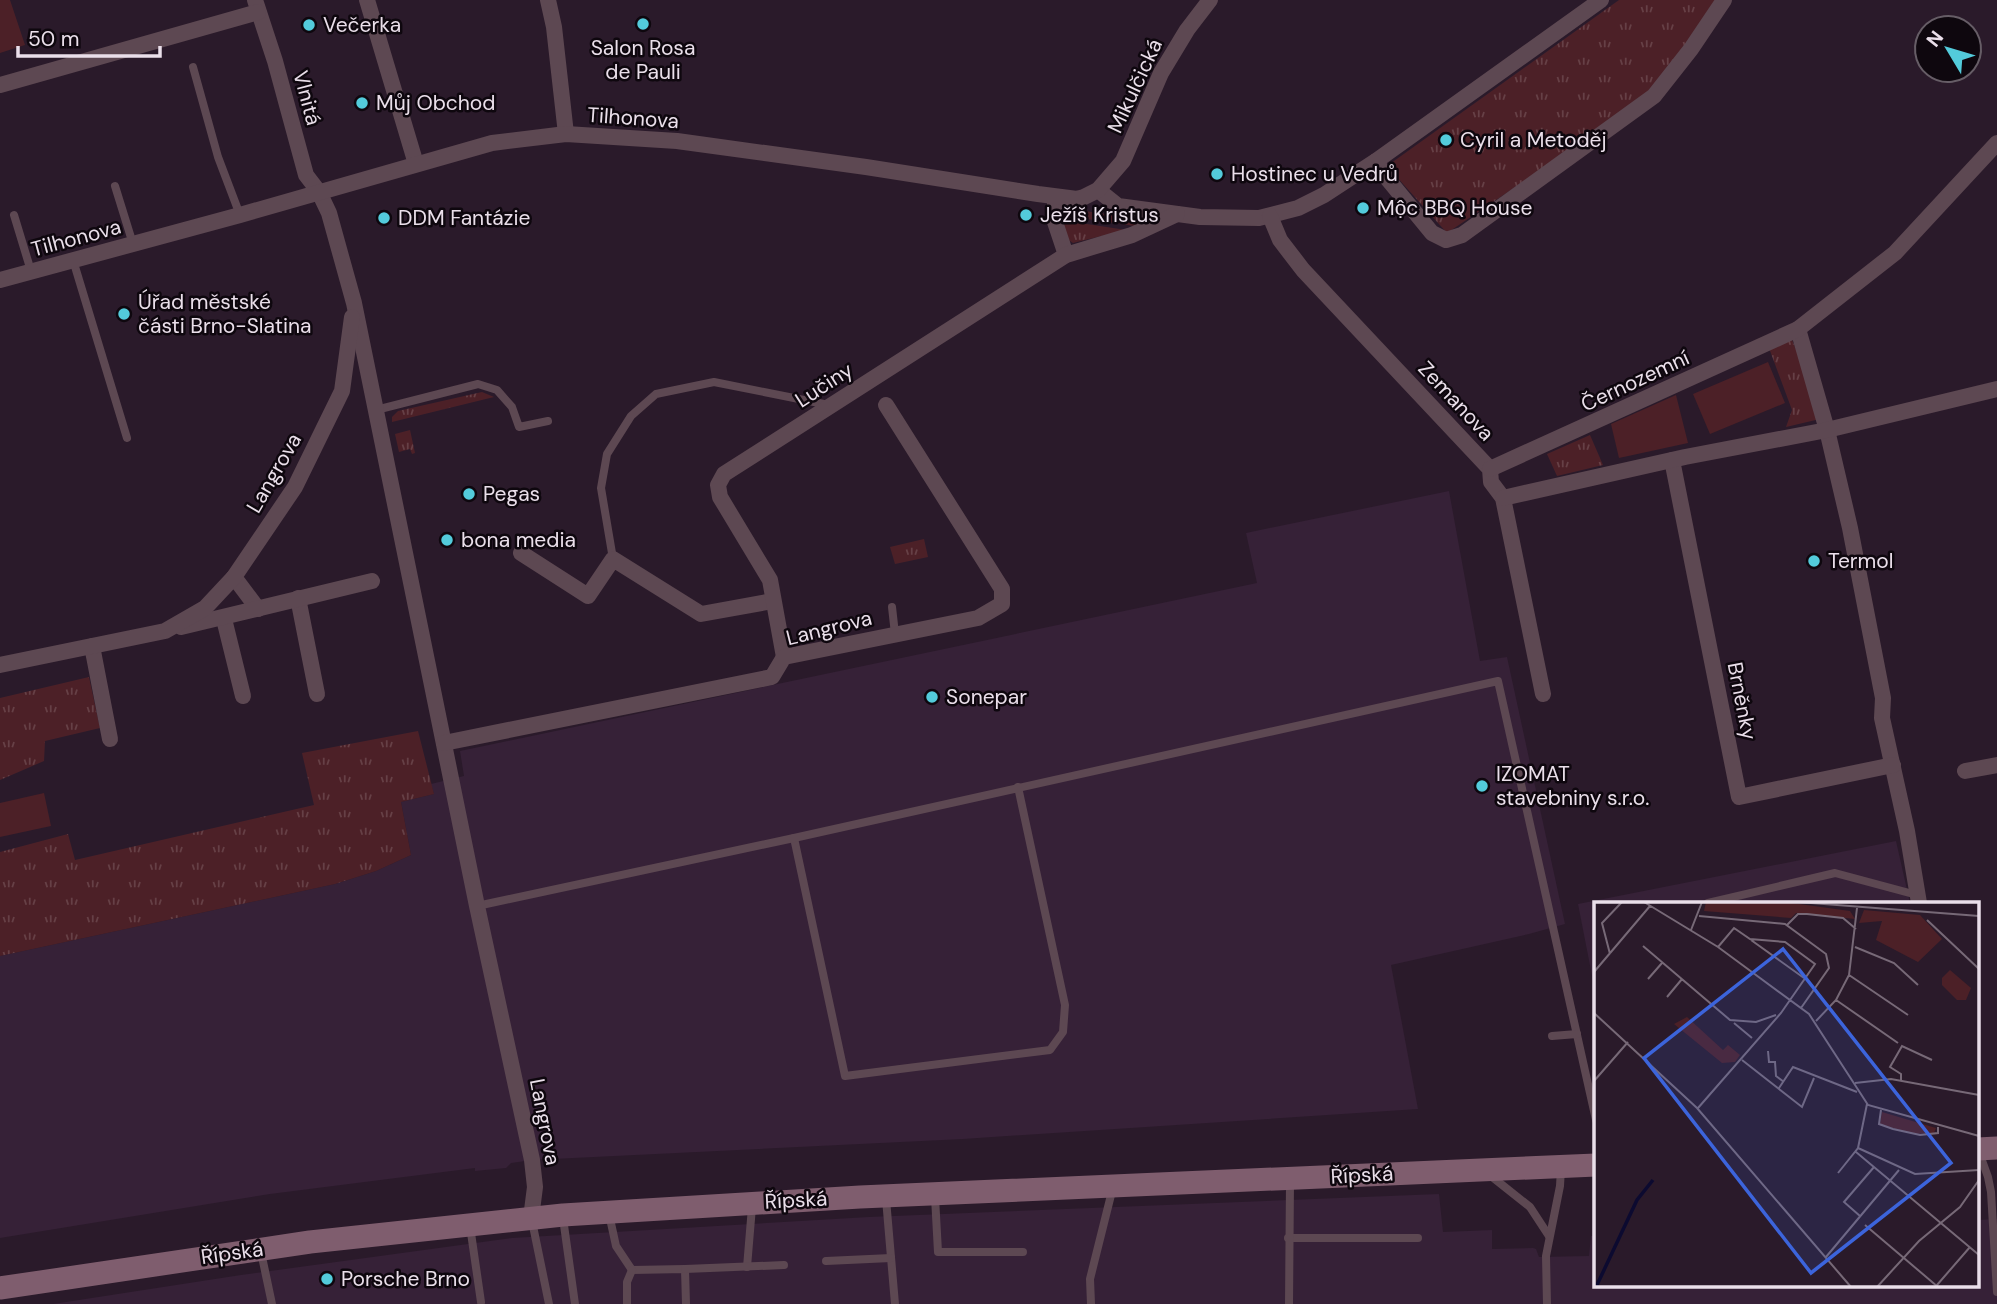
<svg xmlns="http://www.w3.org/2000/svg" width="1997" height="1304" viewBox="0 0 1997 1304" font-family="'DM Sans',sans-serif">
	<defs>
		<pattern id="grass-tufts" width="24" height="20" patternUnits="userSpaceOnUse" patternTransform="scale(1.75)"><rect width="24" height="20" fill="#4c2027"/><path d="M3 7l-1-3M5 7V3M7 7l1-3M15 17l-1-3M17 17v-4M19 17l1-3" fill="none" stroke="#664046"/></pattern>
	</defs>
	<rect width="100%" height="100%" fill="#2a1a2a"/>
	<!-- built -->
	<g fill="#362137">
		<path d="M1449 491 1480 661 1507 657 1565 924 1529 934 1391 965 1418 1109 963 1139 532 1160 511 1163 506 1168 475 1171V1168L270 1194 0 1238V956L335 884 376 871 411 855 401 802 434 794 431 784 464 776 460 751 1257 583 1246 533Z"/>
		<path d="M1896 841 1910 903H1596V996L1578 904Z"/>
		<path d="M1439 1194 1443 1232 1492 1230V1249L1533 1248 1536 1249 1539 1257 1589 1256 1591 1236H1596V1285H1978V1220L1997 1219V1304H53L241 1275 512 1238 869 1217Z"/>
	</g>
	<!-- grass -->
	<g fill="url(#grass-tufts)">
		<path d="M1619 0H1718L1653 94 1447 233 1387 166Z"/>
		<path d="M1085 211 1139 219 1141 223 1135 226 1087 219 1084 216Z"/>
		<path d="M1061 220 1126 230 1073 243 1067 239Z"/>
		<path d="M1792 340 1824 418 1786 427 1792 410 1769 348Z"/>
		<path d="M482 392 494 397 392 422V417L398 411Z"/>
		<path d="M410 430 415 453 412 454 410 449 399 452 395 434Z"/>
		<path d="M1590 435 1603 465 1557 476 1547 454Z"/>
		<path d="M924 539 928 557 895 564 890 547Z"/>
		<path d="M89 677 100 728 45 741 44 761 0 780V698Z"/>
		<path d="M418 731 434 794 401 802 411 855 376 871 335 884 0 956V852L68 834 75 860 314 805 302 753Z"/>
	</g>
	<!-- pitch -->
	<g fill="#4c2027">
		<path d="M0 0H10L25 45 0 53Z"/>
		<path d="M1768 362 1785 403 1710 434 1693 394Z"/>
		<path d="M1676 395 1688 443 1619 458 1611 424Z"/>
		<path d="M44 793 51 826 0 837V803Z"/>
	</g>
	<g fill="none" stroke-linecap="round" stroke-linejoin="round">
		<!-- lane -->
		<g stroke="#5d4852" stroke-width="8">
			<path d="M193 67 218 157 240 215"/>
			<path d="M115 186 133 244"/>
			<path d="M14 215 31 271"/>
			<path d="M73 260 127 438"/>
			<path d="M376 410 478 384 497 390 512 407 519 427 548 421"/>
			<path d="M613 559 601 488 607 454 631 416 656 394 714 382 829 405"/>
			<path d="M892 607 895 634"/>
			<path d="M794 838 845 1076 1050 1050 1063 1032 1065 1005 1018 787"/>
			<path d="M1708 903 1835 873 1917 895"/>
			<path d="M477 906 794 838 1498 681 1596 1120"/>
			<path d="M1552 1036 1577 1034"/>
			<path d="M1979 1152 1988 1177 1991 1192 1997 1292"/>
			<path d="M1491 1176 1530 1207 1549 1236"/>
			<path d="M935 1197 938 1252H1023"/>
			<path d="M886 1199 895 1304"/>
			<path d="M609 1214 616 1246 632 1270 685 1269 686 1304"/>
			<path d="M563 1218 575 1304"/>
			<path d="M532 1221 549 1304"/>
			<path d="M470 1226 481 1302"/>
			<path d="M1288 1238H1418"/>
			<path d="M261 1252 272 1304"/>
			<path d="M826 1261 891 1258"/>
			<path d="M747 1267 752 1207"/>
			<path d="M685 1269 784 1265"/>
			<path d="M627 1304V1282L632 1270"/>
			<path d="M1091 1304 1090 1279 1113 1187"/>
			<path d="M1289 1304 1290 1182"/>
			<path d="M1547 1304 1546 1256 1560 1186 1561 1168"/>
		</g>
		<!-- street -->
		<g stroke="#5d4852" stroke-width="16">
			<path d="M255 0 275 61 306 175 319 192 329 213 354 303 477 906 532 1160 535 1187 531 1218"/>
			<path d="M367 0 416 164"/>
			<path d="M548 0 554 27 566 134"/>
			<path d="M0 85 258 12"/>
			<path d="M1376 161 1386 177 1432 233 1446 240 1462 235 1654 96 1691 49 1724 0"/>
			<path d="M1098 190 1118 206 1200 217 1259 218 1298 208 1324 195 1376 161 1601 0"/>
			<path d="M1055 197V222L1066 255"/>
			<path d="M1270 216 1280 240 1303 270 1490 469 1491 482 1503 498 1543 694"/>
			<path d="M0 280 240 215 492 143 566 134 677 141 866 167 1038 194 1077 199 1084 197 1098 190 1123 161 1161 73 1187 30 1210 0"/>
			<path d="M1798 329 1827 430 1850 528 1883 698 1882 718 1907 831 1919 903"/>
			<path d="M1672 460 1739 797 1893 765"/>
			<path d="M1490 469 1798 329 1895 253 1997 143"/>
			<path d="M1503 498 1685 457 1827 430 1997 389"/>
			<path d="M521 553 588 596 613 559 701 614 773 601"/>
			<path d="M234 577 258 609"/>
			<path d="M298 598 317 694"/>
			<path d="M224 619 243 696"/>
			<path d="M181 627 372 581"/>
			<path d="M92 646 110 739"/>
			<path d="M784 657 770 580 720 497 718 485 724 474 1066 255 1132 235 1177 214"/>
			<path d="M0 665 165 631 205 608 234 577 295 487 342 391 352 317"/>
			<path d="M444 743 772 677 784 657 978 618 1002 604V589L886 405"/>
			<path d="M1965 771 1997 765"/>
		</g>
		<!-- secondary -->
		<g stroke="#7f5d6e" stroke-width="23">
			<path d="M1978 1149 1997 1148"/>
			<path d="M0 1288 310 1242 563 1215 860 1197 1596 1165"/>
		</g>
	</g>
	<!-- markers -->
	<g fill="#53cbdb" stroke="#0e070e" stroke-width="2.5">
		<circle cx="643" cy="24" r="7"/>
		<circle cx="309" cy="25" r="7"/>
		<circle cx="362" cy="103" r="7"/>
		<circle cx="1446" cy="140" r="7"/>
		<circle cx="1217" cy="174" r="7"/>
		<circle cx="1363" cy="208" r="7"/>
		<circle cx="1026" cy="215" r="7"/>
		<circle cx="384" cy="218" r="7"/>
		<circle cx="124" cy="314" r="7"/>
		<circle cx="469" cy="494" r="7"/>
		<circle cx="447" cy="540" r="7"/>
		<circle cx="1814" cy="561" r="7"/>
		<circle cx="932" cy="697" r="7"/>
		<circle cx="1482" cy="786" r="7"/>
		<circle cx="327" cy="1279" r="7"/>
	</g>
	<g text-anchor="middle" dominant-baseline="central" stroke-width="5" stroke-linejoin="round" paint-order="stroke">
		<!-- poi labels -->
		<g font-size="21" fill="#eadfea" stroke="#0e070e" text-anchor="start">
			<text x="323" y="25">Večerka</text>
			<text x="643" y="48" text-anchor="middle">Salon Rosa<tspan x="643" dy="24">de Pauli</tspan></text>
			<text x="376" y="103">Můj Obchod</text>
			<text x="1460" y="140">Cyril a Metoděj</text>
			<text x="1231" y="174">Hostinec u Vedrů</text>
			<text x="1377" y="208">Mộc BBQ House</text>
			<text x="1040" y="215">Ježíš Kristus</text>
			<text x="398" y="218">DDM Fantázie</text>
			<text x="138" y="302">Úřad městské<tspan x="138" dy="24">části Brno-Slatina</tspan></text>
			<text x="483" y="494">Pegas</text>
			<text x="461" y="540">bona media</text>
			<text x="1828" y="561">Termol</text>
			<text x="946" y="697">Sonepar</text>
			<text x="1496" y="774">IZOMAT<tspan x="1496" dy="24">stavebniny s.r.o.</tspan></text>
			<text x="341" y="1279">Porsche Brno</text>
		</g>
		<!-- street labels -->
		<g font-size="21" fill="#eadfea" stroke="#0e070e">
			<text transform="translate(1135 86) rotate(-65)">Mikulčická</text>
			<text transform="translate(307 98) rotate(75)">Vlnitá</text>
			<text transform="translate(633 118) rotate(4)">Tilhonova</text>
			<text transform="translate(76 238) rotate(-15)">Tilhonova</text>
			<text transform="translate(1635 381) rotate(-25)">Černozemní</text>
			<text transform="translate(824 385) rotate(-33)">Lučiny</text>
			<text transform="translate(1456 401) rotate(47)">Zemanova</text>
			<text transform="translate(274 473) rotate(-60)">Langrova</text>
			<text transform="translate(829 628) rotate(-14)">Langrova</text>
			<text transform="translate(1742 701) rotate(79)">Brněnky</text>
			<text transform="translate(545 1122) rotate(79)">Langrova</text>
			<text transform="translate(1362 1175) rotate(-3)">Řípská</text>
			<text transform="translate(796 1200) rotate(-3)">Řípská</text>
			<text transform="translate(232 1253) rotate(-8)">Řípská</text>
		</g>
	</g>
	<!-- overview -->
	<g transform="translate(1594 902)">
		<rect width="385" height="385" fill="#2a1a2a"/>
		<path d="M270 8 326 13 348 37 324 60 282 38 288 19 265 21ZM93 115 129 148 134 143 146 153 141 160 128 161 80 122ZM288 210 342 226 340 231 318 232 286 222Z" fill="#4c2027"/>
		<path d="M112 0 198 1 256 9 261 17 202 11 197 16 110 9Z" fill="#4c2027"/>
		<path d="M356 68 377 86 372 98H363L348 83V76Z" fill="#4c2027"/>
		<path fill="none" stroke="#0c0a30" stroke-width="3.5" d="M2 385 43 298 59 278"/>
		<path fill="none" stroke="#776977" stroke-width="2" d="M50 0 124 45 215 112 274 203 385 234M204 0 385 14M105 14 191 22 232 52 235 66 207 106M333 18 385 67M193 23 204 12H213L249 16 262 27M97 28 108 0M157 38 210 76M49 44 136 118 162 120 182 113M261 45 300 61 324 83M16 52 8 21 28 0M0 70 56 4M255 73 314 113M54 77 68 61M73 95 88 77M242 98 304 141M0 111 103 206 257 385M222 119 242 98 255 73 263 6M140 121 158 136M174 149 175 160H181L182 174 190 180M148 158 208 205 220 176M0 179 34 140M307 179V172L296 165 308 144 338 158M261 181 297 177 385 193M185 186 199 165 263 190M104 206 187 111 221 62 191 40 156 37 140 26 124 45M287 208 285 222 299 227 326 233 344 231V225M264 246 321 272 385 268M262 250 385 353M244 271 264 246 273 202M266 314 250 300 280 265M271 323 344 385M232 355 305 268M343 383 376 345M283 385 325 339 366 305 385 278"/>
		<path fill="#3c64db" fill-opacity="0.15" stroke="#3c64db" stroke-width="3.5" d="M189 47 357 261 217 371 50 156Z"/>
		<rect width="385" height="385" fill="none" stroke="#eadfea" stroke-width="3.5"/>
	</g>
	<!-- north arrow -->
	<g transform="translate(1948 49) rotate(308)"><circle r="33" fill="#0e070e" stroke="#665d66" stroke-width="2"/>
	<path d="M0-5L12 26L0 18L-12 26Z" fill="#53cbdb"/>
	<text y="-10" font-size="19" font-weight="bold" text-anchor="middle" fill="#eadfea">N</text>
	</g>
	<!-- scale -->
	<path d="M18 46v10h142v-10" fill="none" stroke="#eadfea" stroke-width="3.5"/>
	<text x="28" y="46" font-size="21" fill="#eadfea" stroke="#0e070e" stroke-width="5" paint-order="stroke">50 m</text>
</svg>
